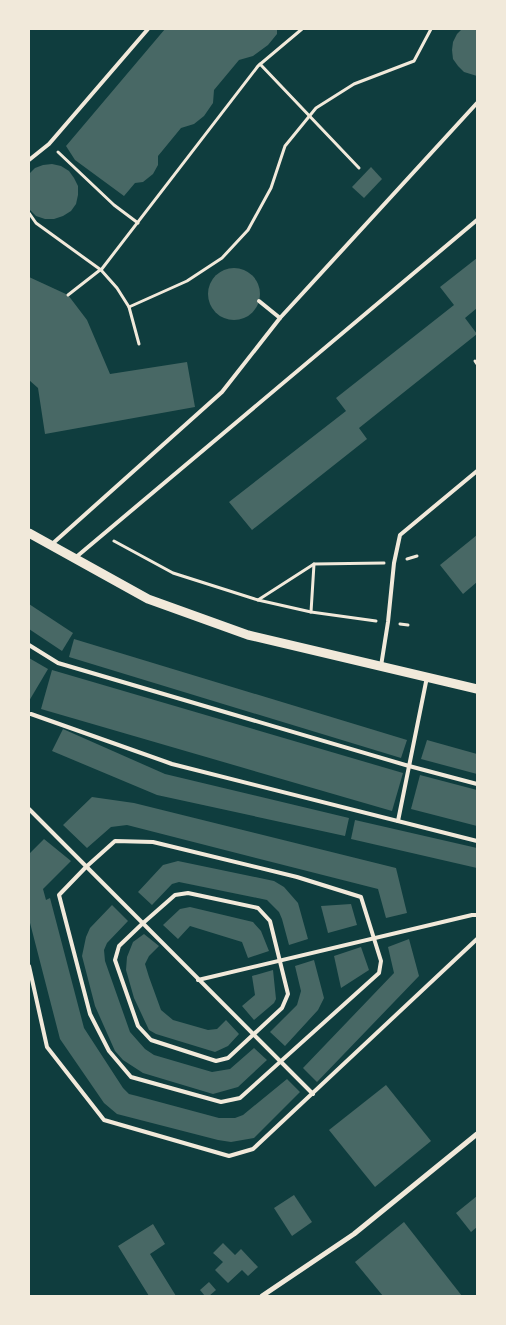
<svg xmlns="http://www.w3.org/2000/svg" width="506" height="1325" viewBox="0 0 506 1325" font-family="Manrope,sans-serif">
	<rect width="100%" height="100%" fill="#0f3d3e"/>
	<!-- building -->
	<g fill="#486865">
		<path d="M165 29H277V34L268 45 253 56 239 60 214 90 213 103 204 116 194 124 181 128 158 156V165L153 174 143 182 135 183 124 196 75 160 66 146Z"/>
		<path d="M462 29H477V76L464 72 458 66 453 59 452 50 453 42 457 34Z"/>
		<path d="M52 164 61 166 69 171 74 178 78 186V195L76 204 71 211 63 216 54 219H45L36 216 29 209V174L35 168 43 165Z"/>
		<path d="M371 167 382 179 364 198 352 187Z"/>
		<path d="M477 258V308L465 318 477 334 359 428 367 439 252 530 229 502 346 411 336 398 454 305 440 287Z"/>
		<circle cx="234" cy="294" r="26"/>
		<path d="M29 277 68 295 87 320 110 374 187 362 195 407 45 434 38 388 29 380Z"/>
		<path d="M477 535V582L463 594 440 565Z"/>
		<path d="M29 604 73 633 62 651 29 629Z"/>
		<path d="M74 639 407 740 401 758 69 657Z"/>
		<path d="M29 658 48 669 29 701Z"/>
		<path d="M52 670 403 773 392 811 41 709Z"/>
		<path d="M63 729 165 774 349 818 345 836 157 795 52 751Z"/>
		<path d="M427 740 477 754V774L421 759Z"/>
		<path d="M420 775 477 790V826L411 809Z"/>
		<path d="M92 797 134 803 396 868 407 913 386 918 378 889 127 825 111 827 87 848 63 825Z"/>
		<path d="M355 820 477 848V868L351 839Z"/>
		<path d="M44 839 71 861 43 889 46 900 50 898 84 1028 123 1088 129 1094 137 1096 219 1118H235L243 1115 287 1079 300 1092 254 1138 231 1142 218 1140 117 1114 104 1103 60 1039 29 919V854Z"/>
		<path d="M178 861 274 881 284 887 298 903 308 939 289 945 282 919 279 912 267 900 179 882 172 884 152 905 138 892 163 865Z"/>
		<path d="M351 904 357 925 328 933 321 906Z"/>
		<path d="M112 905 128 921 107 943 104 950 105 961 130 1032 145 1049 154 1055 212 1072 230 1069 254 1048 267 1060 238 1087 213 1094 143 1073 123 1060 115 1051 95 1006 82 956 86 937 90 928Z"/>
		<path d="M190 907 253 922 261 931 269 951 248 958 242 942 190 926 178 939 163 925 180 909Z"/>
		<path d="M144 934 159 946 149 956 145 964 149 977 161 1010 173 1020 208 1030 217 1029 226 1020 239 1034 228 1046 215 1052 156 1034 149 1030 134 998 126 970 127 957 133 942Z"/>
		<path d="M409 939 419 976 317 1082 303 1068 394 973 388 947Z"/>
		<path d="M361 947 369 970 341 988 334 956Z"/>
		<path d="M314 960 324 998 318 1010 285 1046 270 1032 297 1005 301 991 295 966Z"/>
		<path d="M273 970 276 999 274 1003 254 1020 242 1006 255 995 252 976Z"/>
		<path d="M386 1085 431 1141 375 1187 329 1130Z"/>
		<path d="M294 1195 312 1222 292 1236 274 1208Z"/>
		<path d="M477 1196V1227L471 1232 456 1213Z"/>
		<path d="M404 1222 462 1296H383L355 1262Z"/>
		<path d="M153 1224 165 1244 150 1254 176 1296H149L118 1246Z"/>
		<path d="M223 1243 235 1255 241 1249 258 1267 248 1276 242 1270 228 1283 215 1270 223 1262 213 1253Z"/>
		<path d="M209 1282 216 1290 209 1296H205L200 1290Z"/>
	</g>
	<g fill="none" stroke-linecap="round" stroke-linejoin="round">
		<!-- path -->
		<g stroke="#f1e9da" stroke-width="3">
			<path d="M260 64 359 168"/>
			<path d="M58 152 114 205 138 223"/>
			<path d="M29 213 36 223 101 270 258 66 302 29"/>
			<path d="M101 270 117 288 129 307 139 344"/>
			<path d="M68 295 100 270"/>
			<path d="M129 307 187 281 222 258 248 230 271 188 285 146 316 108 354 84 414 61 431 29"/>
			<path d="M475 361 477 364"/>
			<path d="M114 541 173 573 258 600 311 612 376 621"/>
			<path d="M407 559 417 556"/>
			<path d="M258 600 314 564 384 563"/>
			<path d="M311 612 314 564"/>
			<path d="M400 624 408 625"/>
		</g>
		<!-- service -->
		<g stroke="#f1e9da" stroke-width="4">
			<path d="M29 160 49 144 148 29"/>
			<path d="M259 301 280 318"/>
			<path d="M51 545 222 392 280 318 477 103"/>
			<path d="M75 558 477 220"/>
			<path d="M29 645 58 663 409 766 477 784"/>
			<path d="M381 666 388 622 394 563 400 535 477 471"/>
			<path d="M31 714 172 764 477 841"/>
			<path d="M29 809 313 1094"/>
			<path d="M398 821 427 677"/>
			<path d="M115 841 153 842 297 877 361 897 381 961 379 973 240 1098 221 1102 131 1077 109 1051 90 1014 59 895 86 867Z"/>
			<path d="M188 893 258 908 270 921 288 994 282 1008 228 1058 216 1061 151 1040 138 1026 115 960 119 946 142 924 175 895Z"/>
			<path d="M29 966 47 1047 104 1120 229 1156 253 1149 477 939"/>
			<path d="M198 980 472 915H477"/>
		</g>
		<!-- minor -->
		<path stroke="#f1e9da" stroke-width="5" d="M262 1296 354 1234 477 1134"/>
		<!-- tertiary -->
		<path stroke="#f1e9da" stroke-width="9" d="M29 533 148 599 248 635 477 689"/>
	</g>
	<!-- border -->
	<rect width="506" height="1325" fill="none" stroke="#f1e9da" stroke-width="60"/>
</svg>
